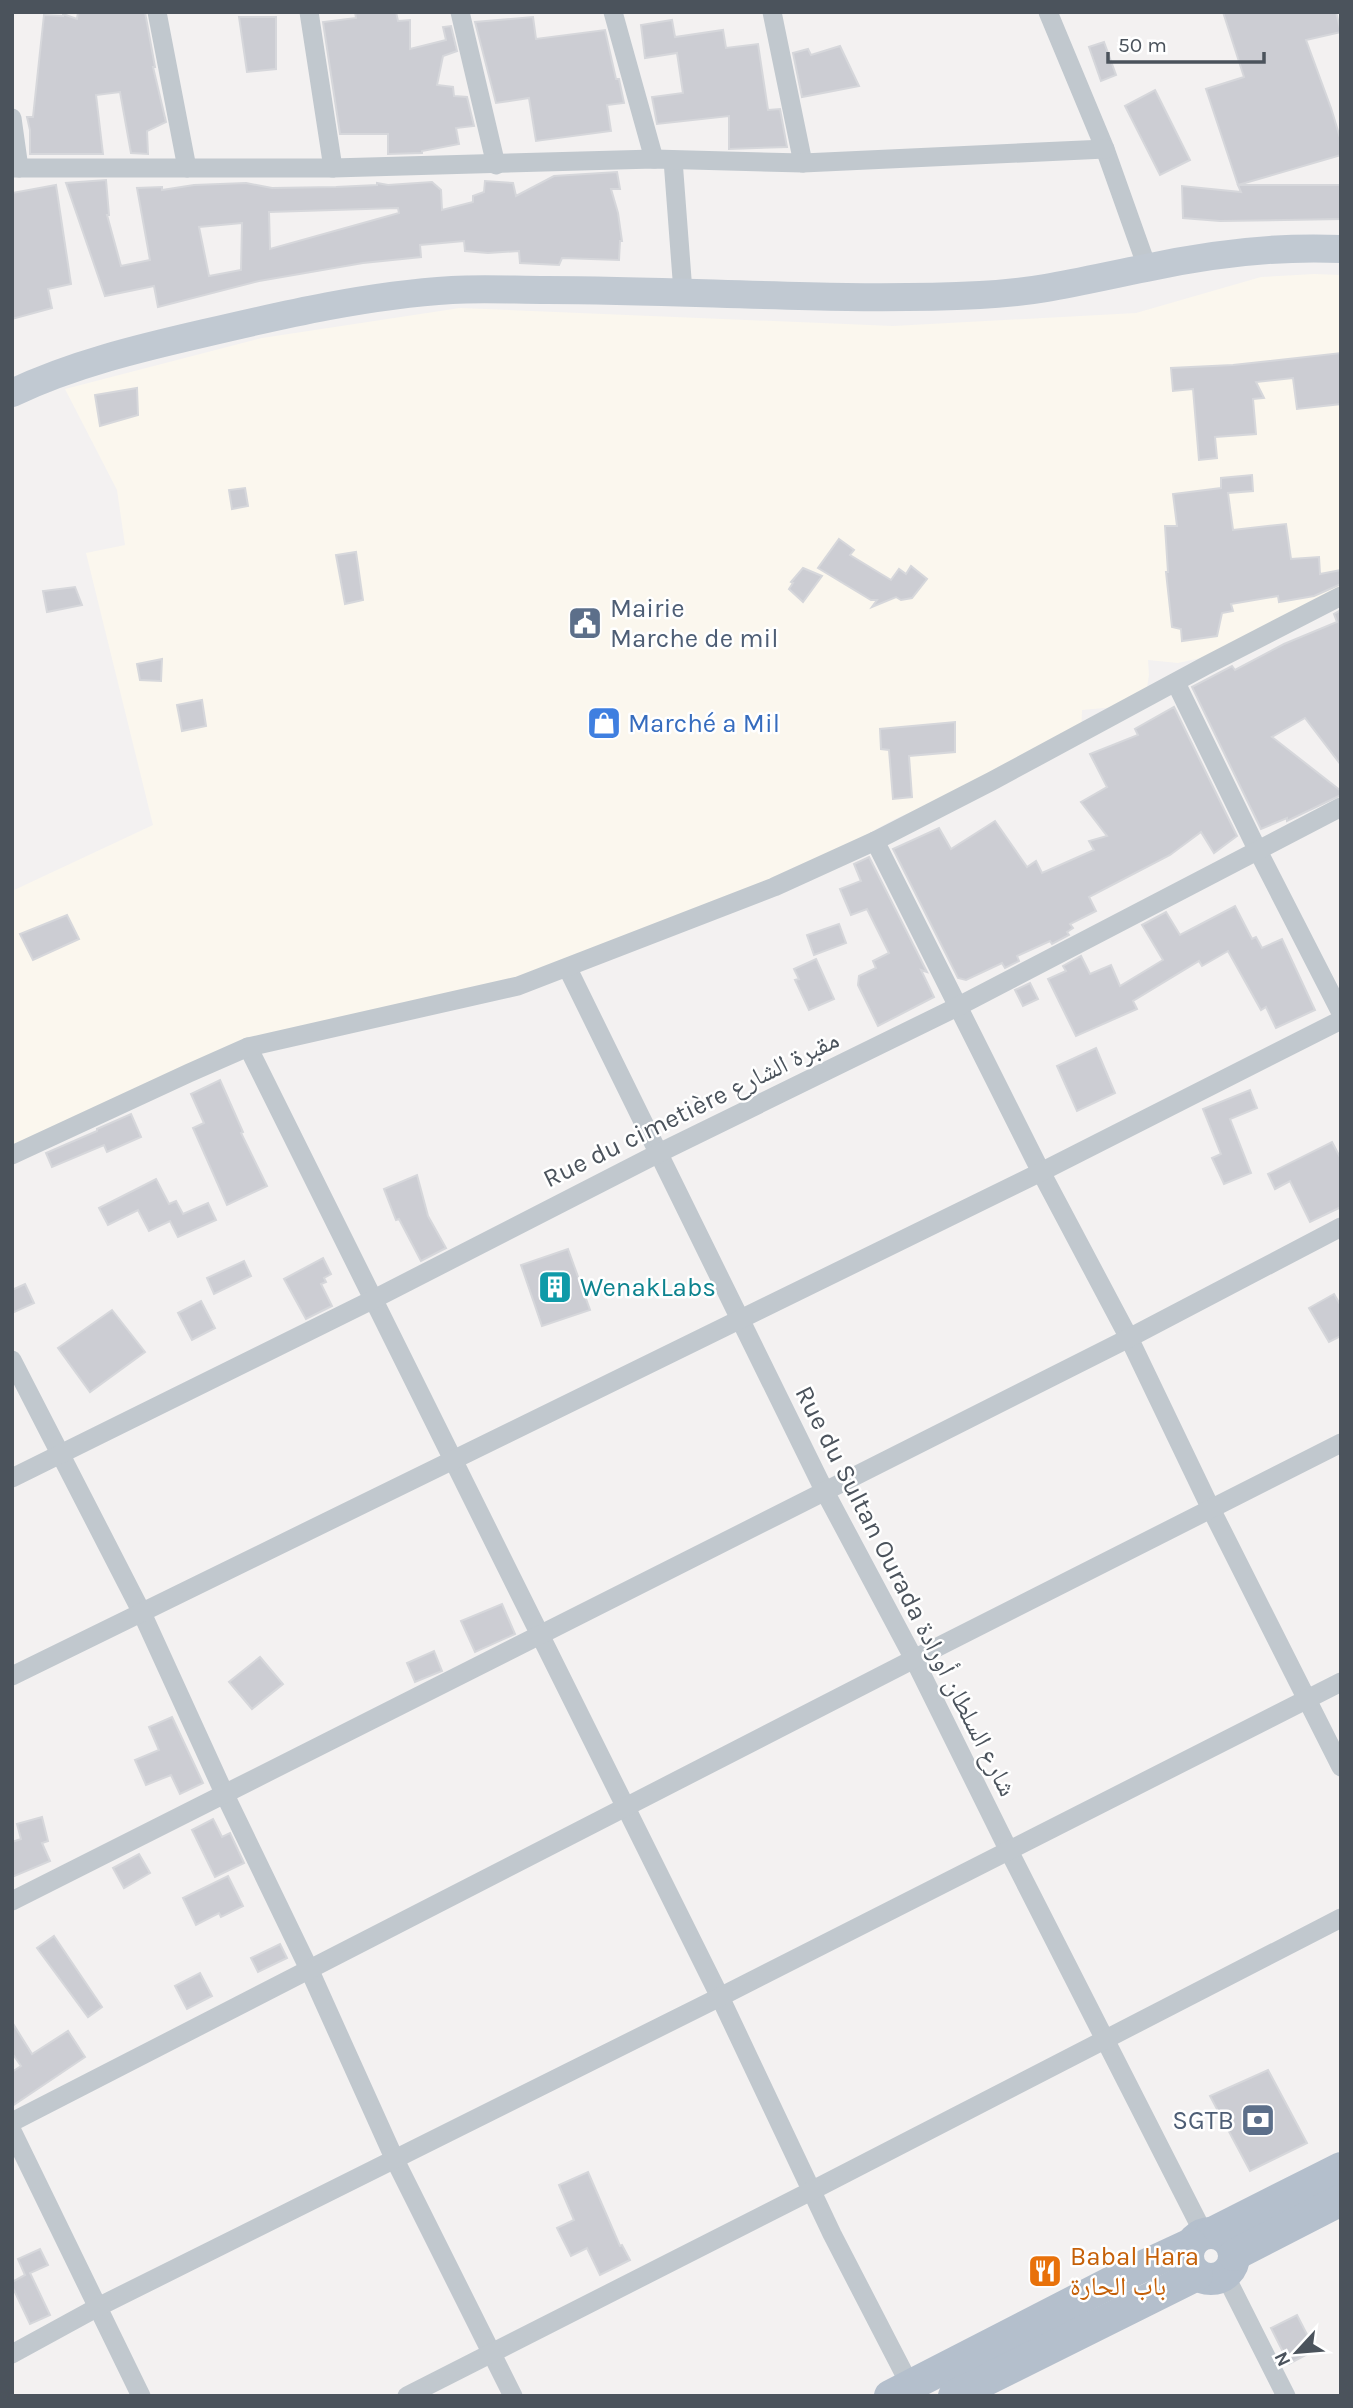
<svg xmlns="http://www.w3.org/2000/svg" width="1353" height="2408" viewBox="0 0 1353 2408" font-family="Karla,'Noto Naskh Arabic',sans-serif">
	<rect width="100%" height="100%" fill="#f3f1f1"/>
	<!-- commercial -->
	<path fill="#fbf7ee" d="M1314 274 1341 275V601L1236 650 1178 663 1148 660 1149 675 1146 694 1137 705 1082 710 1081 737 895 819 793 874 556 971 264 1039 12 1151V891L153 825 86 553 125 545 117 490 65 389 262 338 460 308 893 326 1136 313 1261 277Z"/>
	<!-- building -->
	<g fill="#cccdd3" stroke="#d6d7db" stroke-width="2" fill-rule="evenodd">
		<path d="M78 12H145L155 67H153L166 122 147 131 148 154 131 153 120 92 96 95 103 154H30V130L27 117H33L44 15 63 16V14L77 19Z"/>
		<path d="M355 12H396L398 21 410 20V49L446 40 443 27 451 26 457 51 443 56 437 85 453 87 454 96 467 97 474 126 456 128 459 144 422 151V153L388 154V134H340L323 22 356 18Z"/>
		<path d="M1223 12H1336L1341 32 1306 40 1331 108 1341 141V155L1238 185 1206 89 1244 77Z"/>
		<path d="M239 17H276V69L247 72Z"/>
		<path d="M533 17 536 39 605 30 616 79H619L624 103 607 105 611 131 536 141 529 98 496 103 475 22Z"/>
		<path d="M672 20 675 37 723 30 726 48 758 44 768 110 780 109 787 147 729 149V116L657 124 652 97 683 93 677 53 645 58 641 25Z"/>
		<path d="M1104 42 1116 75 1101 81 1089 47Z"/>
		<path d="M840 46 859 86 802 97 793 53 808 49 811 55Z"/>
		<path d="M1155 90 1190 160 1160 175 1125 106Z"/>
		<path d="M617 172 620 189H611L618 213 622 241H620L619 260 562 258 559 265 520 263 519 251 488 253 465 251 464 241 420 245 421 257 363 263 259 281 158 307 154 286 105 296 66 183 106 180 109 215H107L121 266 150 260 137 188 162 187V190L194 185 246 183 272 188 336 187 377 185V183L388 185 432 182 441 190 442 210 473 202V196L484 192 485 181 513 183 516 196 554 176ZM398 208 399 213 270 249 269 212ZM242 223 241 270 209 276 199 227Z"/>
		<path d="M56 185 71 284 48 289 52 308 12 319V193Z"/>
		<path d="M1238 185H1341V219L1220 221 1183 218 1182 186 1241 192Z"/>
		<path d="M1341 353V404L1297 409 1293 378 1256 382 1264 398 1253 399 1256 434 1215 437 1217 458 1199 460 1193 389 1173 391 1171 368 1233 365Z"/>
		<path d="M137 388 138 415 100 426 95 395Z"/>
		<path d="M1252 475 1253 491 1228 493 1233 530 1286 524 1291 559 1319 557 1320 574 1341 570V584L1314 596 1279 602 1278 596 1231 604 1233 611 1222 613 1217 636 1182 641 1181 629 1172 627 1166 572H1168L1165 526H1177L1173 494 1221 488V478Z"/>
		<path d="M245 488 248 506 232 509 229 490Z"/>
		<path d="M839 539 854 550 850 555 891 580 899 569 906 574 911 566 927 579 912 598 901 600 896 597 872 607 877 600H871L818 568Z"/>
		<path d="M356 552 363 600 345 604 336 555Z"/>
		<path d="M803 568 822 576 803 602 789 589 793 583 791 582Z"/>
		<path d="M75 587 82 605 47 612 43 591Z"/>
		<path d="M1341 610V765L1305 718 1272 737 1341 791V795L1287 821V818L1261 829 1192 687 1232 666 1235 670 1284 644 1337 622 1334 614Z"/>
		<path d="M162 659 161 681 140 680 137 664Z"/>
		<path d="M202 700 206 726 182 731 177 705Z"/>
		<path d="M1174 707 1237 836 1214 853 1201 832 1170 855 1089 897 1096 911 1070 924 1073 928 1067 932 1069 935 1052 944 1050 941 1017 956 1019 961 1005 968 1002 963 966 980 958 978 893 849 939 828 951 849 995 821 1027 867 1036 861 1042 873 1094 850 1089 841 1107 836 1081 802 1107 787 1090 754 1138 735 1135 729Z"/>
		<path d="M955 722V752L909 756 912 797 893 799 889 750 881 749 880 729Z"/>
		<path d="M869 857 927 972 921 970 934 997 878 1026 858 985 859 976 876 968 873 961 889 953 867 909 851 915 840 889 861 881 854 864Z"/>
		<path d="M1235 906 1252 939 1256 937 1262 948 1282 939 1315 1010 1276 1028 1266 1007 1261 1010 1228 951 1202 966 1199 961 1133 1001 1137 1009 1076 1036 1048 979 1066 971 1063 966 1081 956 1090 974 1111 965 1120 986 1163 960 1142 925 1166 912 1180 935Z"/>
		<path d="M67 915 79 939 33 960 20 934Z"/>
		<path d="M839 924 846 943 814 955 807 935Z"/>
		<path d="M816 959 834 999 809 1010 795 980 799 979 794 969Z"/>
		<path d="M1030 983 1038 999 1023 1006 1015 990Z"/>
		<path d="M1096 1048 1115 1093 1077 1111 1057 1066Z"/>
		<path d="M220 1080 243 1132 241 1133 267 1186 227 1205 193 1128 204 1123 191 1094Z"/>
		<path d="M1250 1090 1257 1108 1230 1119 1251 1173 1224 1184 1212 1158 1221 1154 1203 1109Z"/>
		<path d="M131 1114 141 1137 107 1152 104 1145 52 1167 46 1153 97 1131V1129Z"/>
		<path d="M1332 1142 1341 1159V1207L1310 1222 1290 1181 1275 1189 1268 1174Z"/>
		<path d="M417 1175 428 1216 446 1248 421 1261 399 1219 396 1220 384 1189Z"/>
		<path d="M156 1179 169 1204 176 1201 183 1214 208 1203 216 1220 178 1237 170 1221 149 1231 138 1210 108 1225 99 1208Z"/>
		<path d="M568 1249 590 1310 542 1326 521 1265Z"/>
		<path d="M323 1258 331 1274 324 1278 326 1282 321 1284 332 1306 306 1319 284 1279Z"/>
		<path d="M244 1261 251 1276 214 1294 207 1278Z"/>
		<path d="M25 1284 34 1303 12 1313V1290Z"/>
		<path d="M1334 1294 1341 1306V1336L1329 1342 1309 1308Z"/>
		<path d="M201 1301 215 1328 192 1340 178 1313Z"/>
		<path d="M112 1310 145 1352 90 1392 58 1348Z"/>
		<path d="M502 1604 515 1634 475 1652 461 1621Z"/>
		<path d="M434 1651 442 1671 415 1682 407 1663Z"/>
		<path d="M260 1657 283 1684 252 1709 229 1682Z"/>
		<path d="M172 1717 203 1783 180 1794 171 1775 146 1785 135 1760 159 1750 149 1727Z"/>
		<path d="M42 1817 48 1841 42 1843 50 1861 12 1877V1842L21 1839 17 1824Z"/>
		<path d="M213 1819 222 1837 230 1833 244 1863 215 1877 192 1830Z"/>
		<path d="M139 1854 150 1873 124 1888 113 1868Z"/>
		<path d="M228 1876 243 1906 221 1917 219 1913 196 1925 183 1898Z"/>
		<path d="M54 1936 102 2007 88 2017 37 1948Z"/>
		<path d="M280 1944 287 1958 258 1972 251 1958Z"/>
		<path d="M200 1973 212 1996 187 2009 175 1986Z"/>
		<path d="M12 2022 32 2054 68 2031 85 2057 12 2106V2072L21 2066 12 2053Z"/>
		<path d="M1268 2070 1307 2143 1250 2171 1210 2096Z"/>
		<path d="M588 2172 620 2246 622 2245 630 2260 600 2275 587 2248 571 2256 557 2228 574 2220 559 2185Z"/>
		<path d="M40 2249 48 2265 30 2273 50 2315 30 2324 12 2286V2282L25 2275 18 2259Z"/>
		<path d="M1297 2315 1315 2350 1289 2364 1271 2328Z"/>
	</g>
	<g fill="none" stroke-linecap="round" stroke-linejoin="round">
		<!-- street -->
		<g stroke="#c1c8ce" stroke-width="19">
			<path d="M157 12 187 168"/>
			<path d="M309 12 333 168"/>
			<path d="M460 12 496 165"/>
			<path d="M613 12 654 159"/>
			<path d="M772 12 803 163"/>
			<path d="M1048 12 1105 149 1147 267"/>
			<path d="M12 118 19 168"/>
			<path d="M673 160 683 292"/>
			<path d="M12 168H333L654 159 803 163 1105 149"/>
			<path d="M1176 683 1257 849 1341 1013"/>
			<path d="M875 841 1041 1172 1129 1338 1211 1509 1341 1767"/>
			<path d="M568 969 824 1490 914 1659 1008 1849 1204 2234"/>
			<path d="M248 1047 720 1997 832 2234 910 2385"/>
			<path d="M12 1155 189 1073 248 1047 518 986 774 887 875 841 992 781 1205 666 1341 596"/>
			<path d="M12 1360 141 1611 225 1795 309 1969 395 2160 513 2396"/>
			<path d="M12 1478 374 1299 659 1153 957 1007 1341 807"/>
			<path d="M12 1676 1041 1172 1341 1020"/>
			<path d="M12 1901 1129 1338 1341 1227"/>
			<path d="M12 2122 914 1659 1341 1443"/>
			<path d="M12 2131 141 2396"/>
			<path d="M1225 2275 1286 2396"/>
			<path d="M12 2354 98 2307 720 1997 1341 1682"/>
			<path d="M407 2396 813 2190 1341 1918"/>
		</g>
		<!-- secondary -->
		<path stroke="#c1c9d2" stroke-width="28" d="M12 393C73 364 140 348 205 333 286 314 369 295 452 290 483 288 515 290 547 290 691 290 835 302 980 295 1037 293 1090 279 1146 268 1210 254 1275 246 1341 249"/>
		<!-- primary -->
		<g stroke="#b4bfcc" stroke-width="32">
			<circle cx="1211" cy="2256" r="23"/>
			<path d="M1212 2233 1341 2168"/>
			<path d="M1234 2255 1341 2200"/>
			<path d="M890 2396 1137 2269 1191 2244"/>
			<path d="M954 2396 1197 2275"/>
		</g>
	</g>
	<!-- icons -->
	<defs>
		<g id="civic-square" transform="scale(1.75)"><rect x="-9" y="-9" width="18" height="18" rx="4" fill="#5c6f8a" stroke="#fff"/><path d="M-.6-6.5H3V-4.5H.6V-3L4-1V1h2V6H-6V1h2V-1L-.6-3ZM-1.2 2.5V6h2.4V2.5Z" fill="#fff"/></g>
		<g id="shop-square" transform="scale(1.75)"><rect x="-9" y="-9" width="18" height="18" rx="4" fill="#3f7fe0" stroke="#fff"/><path d="M-5-2.5h2.3a2.7 3.5 0 0 1 5.4 0H5L5.5 6h-11ZM-1.5-2.5h3a1.5 2.3 0 0 0-3 0Z" fill="#fff"/></g>
		<g id="building-square" transform="scale(1.75)"><rect x="-9" y="-9" width="18" height="18" rx="4" fill="#0f9aa8" stroke="#fff"/><path d="M-4-6H4V6H1V3H-1V6H-4ZM-2.5-4.3h1.7v1.8h-1.7ZM.8-4.3h1.7v1.8H.8ZM-2.5-1h1.7V.8h-1.7ZM.8-1h1.7V.8H.8Z" fill="#fff"/></g>
		<g id="bank-square" transform="scale(1.75)"><rect x="-9" y="-9" width="18" height="18" rx="4" fill="#5c6f8a" stroke="#fff"/><path d="M-6-4H6V4H-6ZM0-2.3a2.3 2.3 0 1 0 0 4.6a2.3 2.3 0 1 0 0-4.6Z" fill="#fff"/></g>
		<g id="restaurant-square" transform="scale(1.75)"><rect x="-9" y="-9" width="18" height="18" rx="4" fill="#e8710a" stroke="#fff"/><path d="M-5-6h1v4h1v-4h1v4h1v-4h1v5L-1.5 .5V6h-2V.5L-5-1ZM5-6V6H3V1.5H1.5Q1.5-4 5-6Z" fill="#fff"/></g>
	</defs>
	<g fill-rule="evenodd">
		<use href="#civic-square" x="585" y="623"/>
		<use href="#shop-square" x="604" y="723"/>
		<use href="#building-square" x="555" y="1287"/>
		<use href="#bank-square" x="1258" y="2120"/>
		<use href="#restaurant-square" x="1045" y="2271"/>
	</g>
	<g text-anchor="middle" dominant-baseline="central" stroke-width="5" stroke-linejoin="round" paint-order="stroke">
		<!-- service labels -->
		<g font-size="26" fill="#4e5e75" stroke="#fff" text-anchor="start">
			<text x="610" y="608">Mairie<tspan x="610" dy="30">Marche de mil</tspan></text>
			<text x="1234" y="2120" text-anchor="end">SGTB</text>
		</g>
		<!-- shop labels -->
		<g font-size="26" fill="#366cbe" stroke="#fff" text-anchor="start">
			<text x="628" y="723">Marché a Mil</text>
		</g>
		<!-- street labels -->
		<g font-size="26" fill="#4b535c" stroke="#fff">
			<text transform="translate(691 1109) rotate(-26)">Rue du cimetière مقبرة الشارع</text>
			<text transform="translate(906 1591) rotate(63)">Rue du Sultan Ourada شارع السلطان أورادة</text>
		</g>
		<!-- culture labels -->
		<g font-size="26" fill="#0d838f" stroke="#fff" text-anchor="start">
			<text x="580" y="1287">WenakLabs</text>
		</g>
		<!-- food labels -->
		<g font-size="26" fill="#c56008" stroke="#fff" text-anchor="start">
			<text x="1070" y="2256">Babal Hara<tspan x="1070" dy="30">باب الحارة</tspan></text>
		</g>
	</g>
	<!-- border -->
	<rect width="1353" height="2408" fill="none" stroke="#4b535c" stroke-width="28"/>
	<!-- north arrow -->
	<g transform="translate(1297 2352) rotate(244)" stroke="#ffffff" stroke-width="5" paint-order="stroke">
	<path d="M0-5L12 26L0 18L-12 26Z" fill="#4b535c"/>
	<text y="-10" font-size="19" font-weight="bold" text-anchor="middle" fill="#4b535c">N</text>
	</g>
	<!-- scale -->
	<path d="M1108 52v10h156v-10" fill="none" stroke="#4b535c" stroke-width="3.5"/>
	<text x="1118" y="52" font-size="21" fill="#4b535c" stroke="#ffffff" stroke-width="5" paint-order="stroke">50 m</text>
</svg>
